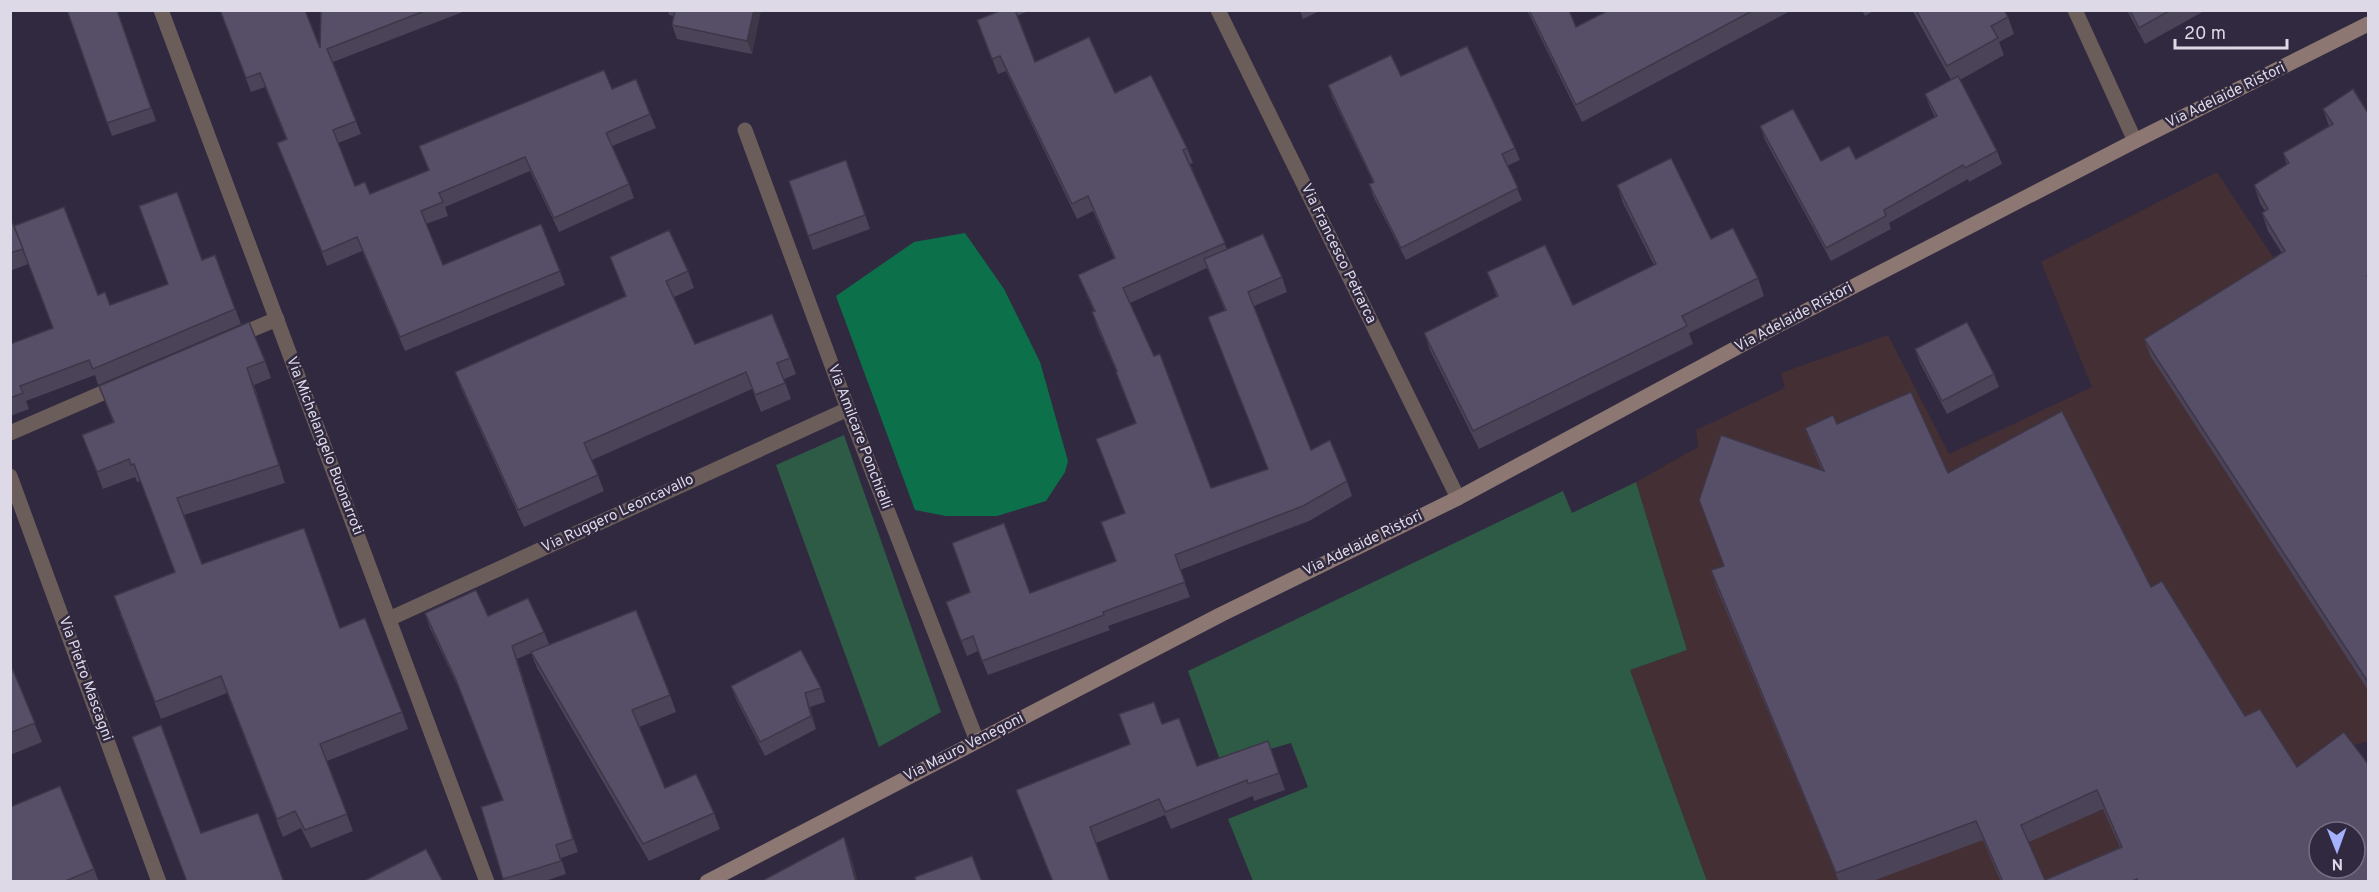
<svg xmlns="http://www.w3.org/2000/svg" width="2379" height="892" viewBox="0 0 2379 892" font-family="Overpass,sans-serif">
	<rect width="100%" height="100%" fill="#31293f"/>
	<!-- industrial -->
	<path fill="#432f34" d="M2217 172 2368 401V741L2343 749 2150 881H1707L1630 670 1687 650 1636 482 1698 447 1696 430 1785 388 1781 373 1888 335 1949 454 2092 387 2041 262Z"/>
	<!-- green -->
	<g fill="#2e5b45">
		<path d="M844 435 941 712 879 747 776 465Z"/>
		<path d="M1636 482 1687 650 1630 670 1707 881H1253L1228 819 1308 787 1291 743 1221 763 1188 671 1563 491 1572 513Z"/>
	</g>
	<!-- forest -->
	<path fill="#0c714b" d="M965 233 1004 289 1040 362 1068 461 1065 472 1046 501 997 516H946L915 510 836 296 914 242Z"/>
	<g fill="none" stroke-linecap="round" stroke-linejoin="round">
		<!-- minor -->
		<g stroke="#6b5d5a" stroke-width="15">
			<path d="M161 10 487 882"/>
			<path d="M1218 10 1458 498"/>
			<path d="M2075 10 2135 141"/>
			<path d="M745 130 848 409 977 741"/>
			<path d="M234 337 277 319"/>
			<path d="M10 433 121 385"/>
			<path d="M10 476 159 882"/>
			<path d="M389 619 848 409"/>
		</g>
		<!-- secondary -->
		<path stroke="#8c7772" stroke-width="15" d="M707 882 1220 615 1458 498 1775 327 2135 141 2368 24"/>
	</g>
	<!-- wall -->
	<g fill="#4b4459" fill-rule="evenodd">
		<path d="M67 10H117L156 121 112 136Z"/>
		<path d="M220 10 320 48 321 10H468L333 62 361 134 338 143 355 186 370 194 429 170 419 146 612 89 650 114 656 128 612 146 629 184 634 198 559 232 530 171 445 207 448 216 426 224 443 265 560 271 565 285 405 351 362 251 327 266 277 143 286 139 265 87 251 92Z"/>
		<path d="M668 10H761L752 54 677 39 672 25 674 16 669 15Z"/>
		<path d="M1000 10H1031L1017 16 1035 62 1115 93 1187 148 1193 163 1190 164 1227 249 1282 277 1287 292 1254 306 1311 450 1347 481 1352 496 1309 521 1180 570 1190 597 1108 626 1110 630 988 675 978 651 967 656 946 602 1030 593 1115 561 1125 513 1136 423 1121 387 1116 371 1097 327 1092 312H1094L1078 275 1114 258 1093 211 1077 219 1006 71 998 74 977 20 1001 11ZM1207 268 1225 311 1208 317 1268 469 1211 488 1130 303Z"/>
		<path d="M1300 10H1322L1303 19Z"/>
		<path d="M1527 10H1569L1576 27 1609 10H1792L1582 122Z"/>
		<path d="M1862 10H1875L1865 16Z"/>
		<path d="M1912 10H2004L2008 17 2014 34 1999 42 2004 55 1960 80 1997 151 2002 164 1969 182 1968 179 1889 223 1891 229 1831 261 1765 140 1760 126 1821 161 1856 159 1935 117 1930 107 1925 94 1951 80Z"/>
		<path d="M2127 10H2206L2145 44Z"/>
		<path d="M1328 85 1515 148 1520 160 1507 166 1522 200 1406 260 1373 196 1369 184 1373 182 1332 97Z"/>
		<path d="M2323 109 2368 113V690L2151 357 2144 339 2282 253 2268 231 2262 213 2265 211 2260 203 2254 185 2287 165 2283 153 2329 126Z"/>
		<path d="M846 160 870 229 813 250 789 181Z"/>
		<path d="M1617 185 1711 239 1758 278 1764 296 1689 333 1693 344 1479 449 1430 350 1424 333 1497 297 1487 272 1573 305 1654 265 1623 203Z"/>
		<path d="M10 217 28 264 10 271Z"/>
		<path d="M215 255 241 324 98 385 95 375 26 401 29 409 10 416V344L52 328 98 295 110 305 168 284 202 260Z"/>
		<path d="M610 257 688 271 694 288 674 297 695 344 790 358 796 374 784 379 791 399 761 412 752 389 592 460 604 491 524 527 461 388 455 372 625 296Z"/>
		<path d="M1915 349 1994 374 1999 387 1947 414 1920 363Z"/>
		<path d="M265 361 271 378 254 385 285 483 184 515 202 564 341 628 402 712 408 729 327 761 353 831 311 848 301 828 283 837 227 693 161 719 120 614 175 573 141 481 137 482 135 477 103 489 82 435 113 422 99 386Z"/>
		<path d="M1837 424 1948 473 2151 587 2245 716 2368 882H2001L1983 840 1870 882H1839L1717 589 1711 570 1723 566 1822 471 1812 447 1805 428ZM2103 809 2120 847 2045 880 2029 842Z"/>
		<path d="M425 613 488 616 544 632 549 644 670 695 676 712 639 727 665 788 714 813 720 829 649 861 537 668 531 653 517 659 578 852 561 858 566 874 542 882H504L503 879V800L461 693 429 626Z"/>
		<path d="M10 663 42 742 10 755Z"/>
		<path d="M731 686 821 688 825 702 810 707 816 729 765 756 736 699Z"/>
		<path d="M1162 724 1197 766 1268 741 1285 790 1254 801 1253 796 1171 829 1165 815 1096 843 1110 882H1053L1016 790 1130 744Z"/>
		<path d="M94 869 99 882H10Z"/>
	</g>
	<!-- shaded-wall -->
	<g fill="#3d3748">
		<path d="M754 10H761L752 54 747 41Z"/>
		<path d="M247 368 254 385 285 483 279 465Z"/>
		<path d="M512 646 517 659 578 852 573 839Z"/>
		<path d="M805 693 810 707 816 729 811 716Z"/>
		<path d="M844 837 851 856 858 882H856Z"/>
	</g>
	<!-- building -->
	<g fill="#574f67" stroke="#3d3748" stroke-width="1.5" fill-rule="evenodd">
		<path d="M67 10H117L151 108 107 123Z"/>
		<path d="M220 10H305L320 48 321 10H427L327 49 356 121 333 130 355 186 365 182 370 194 429 170 419 146 604 70 612 89 636 79 650 114 606 133 629 184 554 218 525 157 439 193 443 202 421 211 443 265 541 224 560 271 400 337 357 237 322 252 277 143 287 139 260 73 246 78Z"/>
		<path d="M675 10H754L747 41 672 25Z"/>
		<path d="M1002 10H1015L1035 62 1089 37 1115 93 1151 75 1187 148 1183 150 1225 243 1123 288 1154 356 1160 354 1211 488 1268 469 1208 317 1226 310 1204 259 1263 234 1282 277 1248 292 1311 450 1330 440 1347 481 1303 506 1175 555 1185 582 1103 612 1104 615 982 661 973 636 961 641 946 602 970 592 952 543 1004 523 1030 593 1116 561 1101 522 1125 513 1096 439 1136 423 1116 372 1117 371 1092 312 1095 311 1078 275 1115 258 1088 196 1072 204 1000 56 992 59 977 20Z"/>
		<path d="M1529 10H1569L1576 27 1609 10H1754L1576 105Z"/>
		<path d="M1916 10H2004L2008 17 1991 26 1998 38 1947 66Z"/>
		<path d="M2130 10H2171L2139 28Z"/>
		<path d="M1467 46 1515 148 1502 154 1518 188 1401 248 1369 184 1374 182 1328 85 1391 55 1401 76Z"/>
		<path d="M1958 76 1997 151 1965 168 1963 165 1884 210 1886 216 1826 248 1760 126 1793 109 1821 161 1849 146 1856 159 1937 116 1925 94Z"/>
		<path d="M2353 89 2368 113V276H2367L2368 278V682L2144 339 2285 251 2262 213 2268 209 2254 185 2289 163 2283 153 2333 124 2323 109Z"/>
		<path d="M1671 158 1711 239 1733 228 1758 278 1682 316 1687 326 1473 431 1424 333 1498 296 1487 272 1545 245 1573 305 1656 264 1617 185Z"/>
		<path d="M846 160 865 215 808 236 789 181Z"/>
		<path d="M177 192 202 260 215 255 235 309 93 369 89 360 20 386 23 393 10 398V344L53 328 14 226 64 207 98 295 105 292 110 305 168 284 139 206Z"/>
		<path d="M10 217 23 249 10 253Z"/>
		<path d="M669 230 688 271 666 281 695 344 772 314 790 358 777 363 785 383 755 395 746 372 584 443 598 475 518 510 455 372 626 296 610 257Z"/>
		<path d="M249 322 265 361 247 368 279 465 177 498 202 564 304 528 340 628 365 618 402 712 320 744 347 814 305 830 295 811 277 819 221 676 155 702 114 596 175 572 134 464 131 465 129 459 97 472 82 435 114 422 99 386Z"/>
		<path d="M1967 322 1994 374 1942 401 1915 349Z"/>
		<path d="M1911 392 1948 473 2062 411 2151 587 2162 581 2245 716 2260 709 2297 767 2344 732 2368 764V882H2138L2137 879 2130 882H2003L1976 821 1836 873 1711 570 1724 566 1699 500 1721 435 1824 471 1805 428 1833 415 1837 424ZM2097 790 2122 847 2045 880 2021 825ZM2319 832H2355V868H2319Z"/>
		<path d="M476 590 488 616 528 598 544 632 512 646 573 839 556 845 561 861 503 879 481 807 503 800 456 680 425 613Z"/>
		<path d="M636 610 670 695 632 710 665 788 696 774 714 813 643 844 531 652Z"/>
		<path d="M801 650 821 688 805 693 811 716 760 742 731 686Z"/>
		<path d="M10 663 35 723 10 733Z"/>
		<path d="M1154 702 1162 724 1179 718 1197 766 1268 741 1279 773 1248 784 1247 780 1165 812 1159 799 1090 827 1110 882H1053L1016 790 1130 744 1119 714Z"/>
		<path d="M161 725 201 833 258 813 284 882H187L132 737Z"/>
		<path d="M60 786 94 869 63 882H10V807Z"/>
		<path d="M844 837 856 882H760Z"/>
		<path d="M426 849 443 882H362Z"/>
		<path d="M972 856 982 882H916L915 877Z"/>
	</g>
	<g text-anchor="middle" dominant-baseline="central" stroke-width="5" stroke-linejoin="round" paint-order="stroke">
		<!-- street labels -->
		<g font-size="15" fill="#ddd9e7" stroke="#31293f">
			<text transform="translate(2226 96) rotate(-26)">Via Adelaide Ristori</text>
			<text transform="translate(1338 254) rotate(64)">Via Francesco Petrarca</text>
			<text transform="translate(1794 318) rotate(-28)">Via Adelaide Ristori</text>
			<text transform="translate(859 437) rotate(69)">Via Amilcare Ponchielli</text>
			<text transform="translate(324 446) rotate(69)">Via Michelangelo Buonarroti</text>
			<text transform="translate(618 514) rotate(-25)">Via Ruggero Leoncavallo</text>
			<text transform="translate(1363 544) rotate(-26)">Via Adelaide Ristori</text>
			<text transform="translate(85 679) rotate(70)">Via Pietro Mascagni</text>
			<text transform="translate(964 748) rotate(-27)">Via Mauro Venegoni</text>
		</g>
	</g>
	<!-- border -->
	<rect width="2379" height="892" fill="none" stroke="#ddd9e7" stroke-width="24"/>
	<!-- north arrow -->
	<g transform="translate(2337 850) rotate(179)"><circle r="28" fill="#31293f" stroke="#766f82" stroke-width="1.5"/>
	<path d="M0-4.5L10 22L0 15L-10 22Z" fill="#a5b1fc"/>
	<text y="-9" font-size="16" font-weight="bold" text-anchor="middle" fill="#ddd9e7">N</text>
	</g>
	<!-- scale -->
	<path d="M2175 39v9h112v-9" fill="none" stroke="#ddd9e7" stroke-width="3"/>
	<text x="2184" y="39" font-size="18" fill="#ddd9e7" stroke="#31293f" stroke-width="4.5" paint-order="stroke">20 m</text>
</svg>
